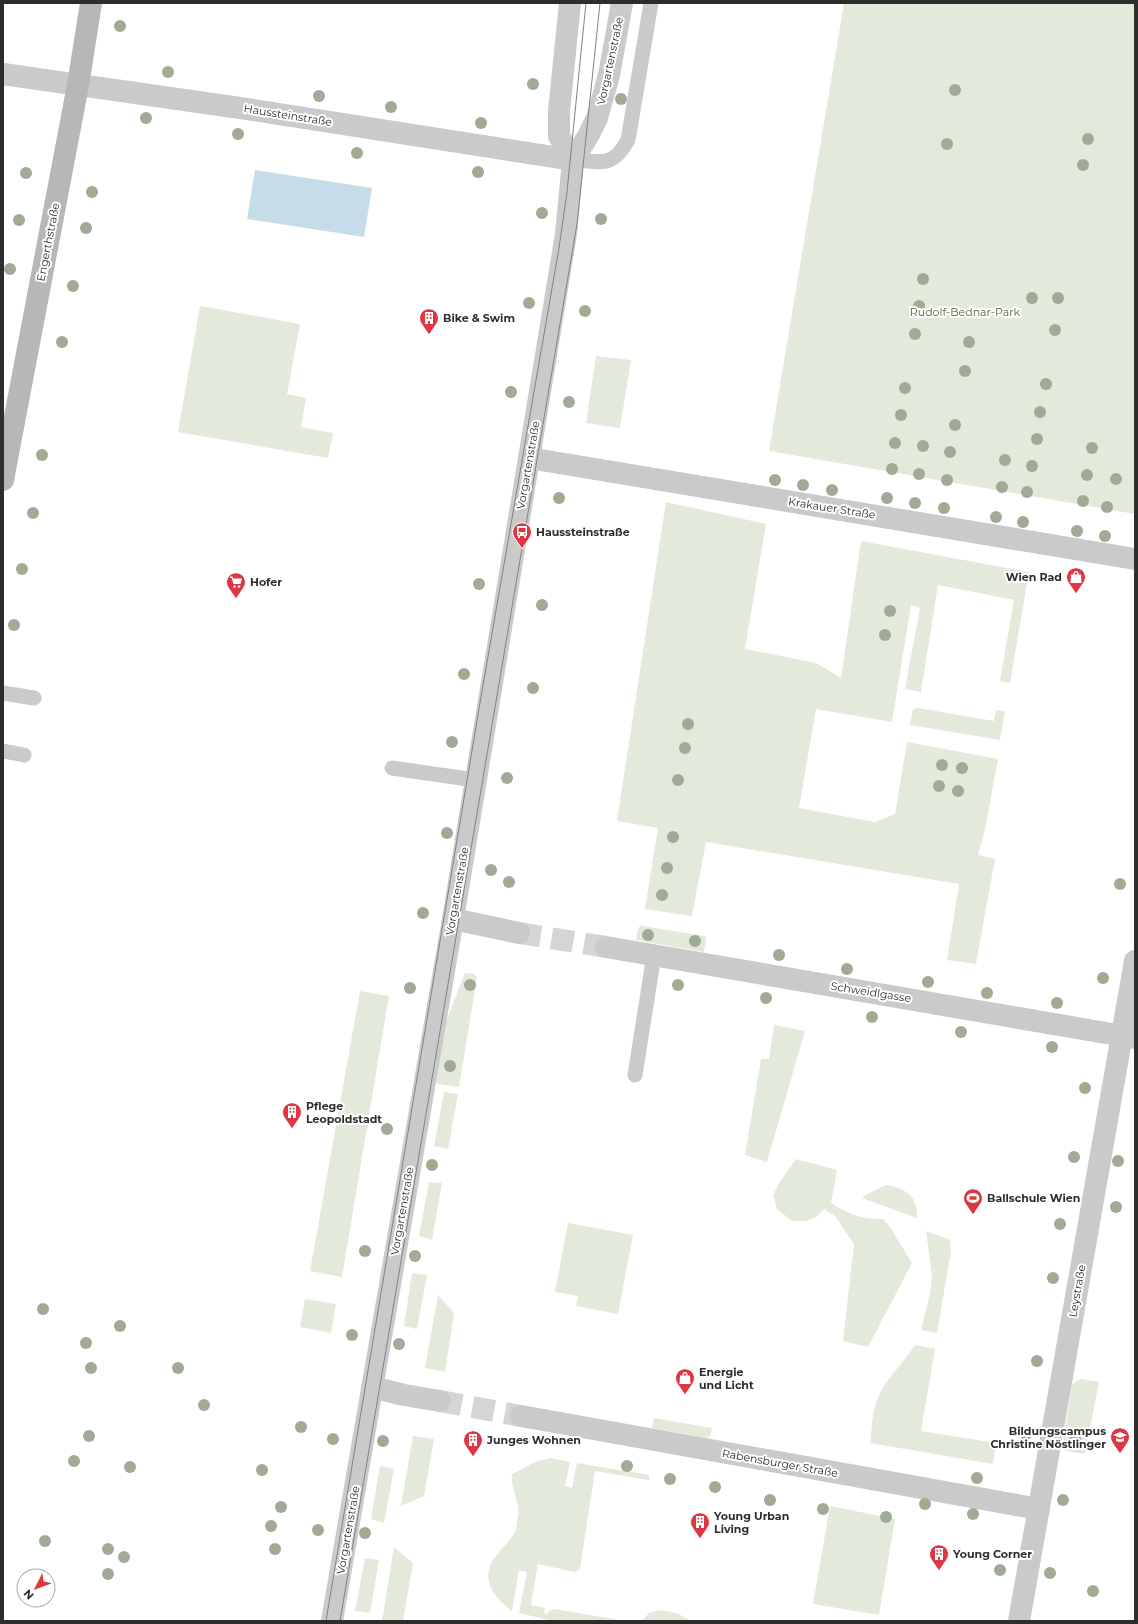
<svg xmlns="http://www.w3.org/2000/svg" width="1138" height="1624" viewBox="0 0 1138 1624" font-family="Montserrat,sans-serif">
	<rect width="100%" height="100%" fill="#fff"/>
	<!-- green -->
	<g fill="#e3eadb">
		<path d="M844 3H1135V514L769 451Z"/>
		<path d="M200 306 300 324 287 394 306 398 301 427 333 433 328 458 178 432Z"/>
		<path d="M596 356 631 360 620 428 586 423Z"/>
		<path d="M666 502 766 524 745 649 816 663 841 678 861 541 1029 572 1010 683 1000 681 1014 600 938 585 921 692 905 689 920 608 911 605 892 722 816 709 799 808 875 822 895 814 907 742 998 759 985 830 978 855 995 859 976 964 947 960 959 884 706 842 692 916 645 909 658 828 617 821Z"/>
		<path d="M918 708 994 721 996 710 1005 711 1000 740 910 725 913 709Z"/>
		<path d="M640 926H642L705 936 706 939 704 952 636 940 638 929Z"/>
		<path d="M465 973 474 974 477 978 459 1087 438 1084 435 1081 443 1029Z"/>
		<path d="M360 991 389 996 342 1277 310 1271Z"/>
		<path d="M774 1025 805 1031 767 1162 745 1155 761 1059H769Z"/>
		<path d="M444 1092 458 1094 448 1149 434 1146Z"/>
		<path d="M796 1159 837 1170 831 1203C851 1215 860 1219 883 1219L892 1230 912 1263 868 1347 843 1341 854 1244 835 1216 824 1209 816 1217 806 1221H792L777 1209 773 1195 779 1183Z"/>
		<path d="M429 1182 442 1183 432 1240 419 1236Z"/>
		<path d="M886 1185C906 1188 918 1197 917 1218L862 1198 867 1194Z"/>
		<path d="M568 1223 633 1235 618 1314 576 1306 578 1296 555 1292Z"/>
		<path d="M926 1231 950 1240 951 1251 937 1333H936L921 1330 930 1294 932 1276Z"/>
		<path d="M412 1273 427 1275 417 1329 404 1326Z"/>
		<path d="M438 1295 454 1313 445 1372 425 1368Z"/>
		<path d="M305 1299 336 1304 331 1333 300 1327Z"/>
		<path d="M915 1345 935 1349 921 1431 996 1443 993 1464 870 1443C872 1427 872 1409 879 1395 887 1377 905 1362 915 1345Z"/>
		<path d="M1081 1379 1099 1382 1085 1454 1062 1450 1072 1384Z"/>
		<path d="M654 1418 712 1428 710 1436 706 1438 652 1428Z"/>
		<path d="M413 1436 434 1439 424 1496 401 1506Z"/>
		<path d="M550 1458 570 1462 565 1486 572 1488 577 1463 649 1475V1480L595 1471 580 1569 575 1572 538 1564 531 1605 545 1608 544 1613 547 1615 548 1612 554 1609 625 1621H553L519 1613 527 1572 519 1570 512 1611C496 1600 481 1581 492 1562 498 1551 509 1543 515 1532 517 1528 517 1521 518 1517 521 1502 510 1489 512 1474L535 1462Z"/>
		<path d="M380 1466 394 1469 384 1523 371 1519Z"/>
		<path d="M830 1506 895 1519 879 1615 813 1604Z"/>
		<path d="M394 1547 413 1563 403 1621H382Z"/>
		<path d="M365 1558 379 1560 370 1613 355 1611Z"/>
		<path d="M659 1610 677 1613 691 1621H642L649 1613Z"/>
	</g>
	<!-- water -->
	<path fill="#c7dce9" d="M255 170 372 188 364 237 247 219Z"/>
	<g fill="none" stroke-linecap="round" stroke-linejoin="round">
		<!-- street-tunnel -->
		<g stroke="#d5d5d5" stroke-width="22" stroke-dasharray="22 11" stroke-linecap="butt">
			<path d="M519 933 606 947"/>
			<path d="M440 1401 521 1416"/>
		</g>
		<!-- lane -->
		<g stroke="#cacaca" stroke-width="15">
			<path d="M573 160C601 161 612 169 628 140L651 3"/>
			<path d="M3 693 34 698"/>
			<path d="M3 751 24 755"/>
			<path d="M392 768 475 780"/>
			<path d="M635 1075 654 955"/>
		</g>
		<!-- street -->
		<g stroke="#cacaca" stroke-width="22">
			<path d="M570 3 559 111V136L573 160"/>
			<path d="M3 74 247 109 573 160"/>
			<path d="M529 458 1135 559"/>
			<path d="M453 919 519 933"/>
			<path d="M606 947 1135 1038"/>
			<path d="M372 1387 404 1395 440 1401"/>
			<path d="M521 1416 1039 1509"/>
			<path d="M332 1621 453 919 566 234 573 160 588 136 597 118 609 75 622 3"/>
			<path d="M1019 1621 1135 961"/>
		</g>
		<!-- secondary -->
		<path stroke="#b7b7b7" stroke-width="22" d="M3 480 78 85 91 3"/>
		<!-- tram -->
		<g stroke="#828282" stroke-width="1">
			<path d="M326 1621 482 691 559 248 567 192 586 3"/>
			<path d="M340 1621 577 224 600 3"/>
		</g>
	</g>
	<!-- trees -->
	<g fill="#9fab94">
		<circle cx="120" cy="26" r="6"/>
		<circle cx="168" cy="72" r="6"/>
		<circle cx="533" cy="84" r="6"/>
		<circle cx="955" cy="90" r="6"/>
		<circle cx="319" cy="96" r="6"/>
		<circle cx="621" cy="99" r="6"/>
		<circle cx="391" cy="107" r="6"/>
		<circle cx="146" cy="118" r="6"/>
		<circle cx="481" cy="123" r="6"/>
		<circle cx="238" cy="134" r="6"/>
		<circle cx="1088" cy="139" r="6"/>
		<circle cx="947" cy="144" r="6"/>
		<circle cx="357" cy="153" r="6"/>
		<circle cx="1083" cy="165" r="6"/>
		<circle cx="478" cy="172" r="6"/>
		<circle cx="26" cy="173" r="6"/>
		<circle cx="92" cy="192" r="6"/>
		<circle cx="542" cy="213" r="6"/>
		<circle cx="601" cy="219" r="6"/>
		<circle cx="19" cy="220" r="6"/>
		<circle cx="86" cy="228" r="6"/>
		<circle cx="10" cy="269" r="6"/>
		<circle cx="923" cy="279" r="6"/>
		<circle cx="73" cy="286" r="6"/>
		<circle cx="1032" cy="298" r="6"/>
		<circle cx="1058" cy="298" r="6"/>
		<circle cx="529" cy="303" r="6"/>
		<circle cx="919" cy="306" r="6"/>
		<circle cx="585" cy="311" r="6"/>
		<circle cx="1055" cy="330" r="6"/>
		<circle cx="915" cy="334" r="6"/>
		<circle cx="62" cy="342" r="6"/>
		<circle cx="969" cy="342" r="6"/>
		<circle cx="965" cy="371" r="6"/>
		<circle cx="1046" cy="384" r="6"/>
		<circle cx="905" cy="388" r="6"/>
		<circle cx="511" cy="392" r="6"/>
		<circle cx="569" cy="402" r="6"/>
		<circle cx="1040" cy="412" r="6"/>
		<circle cx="901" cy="415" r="6"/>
		<circle cx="955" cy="425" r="6"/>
		<circle cx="1037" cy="439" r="6"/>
		<circle cx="895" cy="443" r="6"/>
		<circle cx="923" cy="446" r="6"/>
		<circle cx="1092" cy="448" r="6"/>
		<circle cx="950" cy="452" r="6"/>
		<circle cx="42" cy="455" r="6"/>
		<circle cx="1005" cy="460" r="6"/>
		<circle cx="1032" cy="466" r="6"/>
		<circle cx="892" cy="469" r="6"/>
		<circle cx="919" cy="474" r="6"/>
		<circle cx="1087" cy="475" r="6"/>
		<circle cx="1116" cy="479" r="6"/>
		<circle cx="775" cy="480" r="6"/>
		<circle cx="947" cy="480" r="6"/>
		<circle cx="803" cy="485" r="6"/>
		<circle cx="1002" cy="487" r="6"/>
		<circle cx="832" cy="490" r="6"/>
		<circle cx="1027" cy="492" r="6"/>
		<circle cx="559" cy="498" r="6"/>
		<circle cx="887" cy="498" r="6"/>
		<circle cx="1083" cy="501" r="6"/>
		<circle cx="915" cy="503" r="6"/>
		<circle cx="1107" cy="507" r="6"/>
		<circle cx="944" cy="508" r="6"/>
		<circle cx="33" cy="513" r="6"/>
		<circle cx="996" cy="517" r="6"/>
		<circle cx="1023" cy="522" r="6"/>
		<circle cx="1077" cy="531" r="6"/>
		<circle cx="1105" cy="536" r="6"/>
		<circle cx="22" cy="569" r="6"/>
		<circle cx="479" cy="584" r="6"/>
		<circle cx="542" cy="605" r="6"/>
		<circle cx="890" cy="611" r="6"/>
		<circle cx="14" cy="625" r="6"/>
		<circle cx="885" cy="635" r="6"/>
		<circle cx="464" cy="674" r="6"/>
		<circle cx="533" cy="688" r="6"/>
		<circle cx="688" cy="724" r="6"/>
		<circle cx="452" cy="742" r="6"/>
		<circle cx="685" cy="748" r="6"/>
		<circle cx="942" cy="765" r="6"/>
		<circle cx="962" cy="768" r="6"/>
		<circle cx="507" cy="778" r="6"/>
		<circle cx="678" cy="780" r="6"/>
		<circle cx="939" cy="786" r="6"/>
		<circle cx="958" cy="791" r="6"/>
		<circle cx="447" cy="833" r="6"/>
		<circle cx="673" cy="837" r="6"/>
		<circle cx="667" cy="868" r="6"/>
		<circle cx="491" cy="870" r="6"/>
		<circle cx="509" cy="882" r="6"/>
		<circle cx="1120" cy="884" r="6"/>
		<circle cx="662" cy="895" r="6"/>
		<circle cx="423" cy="913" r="6"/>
		<circle cx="648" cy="935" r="6"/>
		<circle cx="695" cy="941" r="6"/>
		<circle cx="779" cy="955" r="6"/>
		<circle cx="847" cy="969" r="6"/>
		<circle cx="1103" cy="978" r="6"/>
		<circle cx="928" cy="982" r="6"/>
		<circle cx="470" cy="985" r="6"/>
		<circle cx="678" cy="985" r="6"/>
		<circle cx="410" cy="988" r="6"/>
		<circle cx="987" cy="993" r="6"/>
		<circle cx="766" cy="998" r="6"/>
		<circle cx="1057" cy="1003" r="6"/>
		<circle cx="872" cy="1017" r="6"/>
		<circle cx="961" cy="1032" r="6"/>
		<circle cx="1052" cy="1047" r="6"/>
		<circle cx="450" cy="1066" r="6"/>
		<circle cx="1085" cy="1088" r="6"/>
		<circle cx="387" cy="1129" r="6"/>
		<circle cx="1074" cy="1157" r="6"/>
		<circle cx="1118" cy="1161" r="6"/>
		<circle cx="432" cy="1165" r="6"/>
		<circle cx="1116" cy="1207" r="6"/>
		<circle cx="1060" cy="1224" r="6"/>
		<circle cx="365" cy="1251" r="6"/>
		<circle cx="415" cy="1256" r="6"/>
		<circle cx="1053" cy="1278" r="6"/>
		<circle cx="43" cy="1309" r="6"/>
		<circle cx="120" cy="1326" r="6"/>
		<circle cx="352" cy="1335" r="6"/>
		<circle cx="86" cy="1343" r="6"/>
		<circle cx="399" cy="1344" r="6"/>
		<circle cx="1037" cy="1361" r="6"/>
		<circle cx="91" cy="1368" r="6"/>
		<circle cx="178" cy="1368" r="6"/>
		<circle cx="204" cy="1405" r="6"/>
		<circle cx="301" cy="1427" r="6"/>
		<circle cx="1026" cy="1434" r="6"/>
		<circle cx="89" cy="1436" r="6"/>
		<circle cx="333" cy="1439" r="6"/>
		<circle cx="1075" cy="1439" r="6"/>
		<circle cx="383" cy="1441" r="6"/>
		<circle cx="74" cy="1461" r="6"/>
		<circle cx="627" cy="1466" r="6"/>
		<circle cx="130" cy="1467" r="6"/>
		<circle cx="262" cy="1470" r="6"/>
		<circle cx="977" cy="1478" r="6"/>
		<circle cx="670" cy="1479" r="6"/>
		<circle cx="715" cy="1487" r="6"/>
		<circle cx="770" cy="1500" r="6"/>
		<circle cx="1063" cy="1500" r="6"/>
		<circle cx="925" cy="1504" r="6"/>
		<circle cx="281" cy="1507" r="6"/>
		<circle cx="823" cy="1509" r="6"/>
		<circle cx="973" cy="1514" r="6"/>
		<circle cx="886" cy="1517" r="6"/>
		<circle cx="271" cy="1526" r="6"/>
		<circle cx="318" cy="1530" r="6"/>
		<circle cx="365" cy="1533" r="6"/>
		<circle cx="45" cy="1541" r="6"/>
		<circle cx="108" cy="1549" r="6"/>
		<circle cx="275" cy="1549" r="6"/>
		<circle cx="124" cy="1557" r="6"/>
		<circle cx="1000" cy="1570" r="6"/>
		<circle cx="1050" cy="1573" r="6"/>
		<circle cx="108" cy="1574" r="6"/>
		<circle cx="1093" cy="1591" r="6"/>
	</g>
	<!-- icons -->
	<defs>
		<g id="building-pin" transform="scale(1)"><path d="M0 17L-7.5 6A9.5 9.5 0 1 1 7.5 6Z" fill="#dc3742" stroke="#fff"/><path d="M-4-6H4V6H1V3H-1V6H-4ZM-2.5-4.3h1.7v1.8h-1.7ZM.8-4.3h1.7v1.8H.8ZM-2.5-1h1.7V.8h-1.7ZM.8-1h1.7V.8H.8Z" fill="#fff"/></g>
		<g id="bus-pin" transform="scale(1)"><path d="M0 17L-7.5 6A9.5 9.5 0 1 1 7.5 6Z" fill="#dc3742" stroke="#fff"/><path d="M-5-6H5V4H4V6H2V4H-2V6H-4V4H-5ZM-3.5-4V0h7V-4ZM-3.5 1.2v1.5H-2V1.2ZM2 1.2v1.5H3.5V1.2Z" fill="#fff"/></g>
		<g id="shop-pin" transform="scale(1)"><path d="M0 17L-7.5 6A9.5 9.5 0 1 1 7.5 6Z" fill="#dc3742" stroke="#fff"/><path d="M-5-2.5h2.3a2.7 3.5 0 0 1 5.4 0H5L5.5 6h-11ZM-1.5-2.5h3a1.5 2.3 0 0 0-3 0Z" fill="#fff"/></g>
		<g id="supermarket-pin" transform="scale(1)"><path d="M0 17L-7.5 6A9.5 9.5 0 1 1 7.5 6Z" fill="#dc3742" stroke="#fff"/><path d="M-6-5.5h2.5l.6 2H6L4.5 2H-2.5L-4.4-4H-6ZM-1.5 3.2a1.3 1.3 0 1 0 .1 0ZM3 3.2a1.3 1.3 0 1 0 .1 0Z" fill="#fff"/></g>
		<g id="stadium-pin" transform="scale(1)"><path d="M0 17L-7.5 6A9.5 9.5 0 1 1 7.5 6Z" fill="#dc3742" stroke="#fff"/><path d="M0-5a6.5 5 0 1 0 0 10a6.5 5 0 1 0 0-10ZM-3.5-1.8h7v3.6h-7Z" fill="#fff"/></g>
		<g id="school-pin" transform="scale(1)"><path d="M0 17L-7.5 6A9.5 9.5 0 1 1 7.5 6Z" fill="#dc3742" stroke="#fff"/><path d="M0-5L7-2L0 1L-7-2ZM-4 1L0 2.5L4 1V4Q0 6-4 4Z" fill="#fff"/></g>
	</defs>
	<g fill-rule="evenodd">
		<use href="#building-pin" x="429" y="318"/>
		<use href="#bus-pin" x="522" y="532"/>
		<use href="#shop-pin" x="1076" y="577"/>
		<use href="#supermarket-pin" x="236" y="582"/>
		<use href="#building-pin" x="292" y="1112"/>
		<use href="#stadium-pin" x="973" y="1198"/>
		<use href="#shop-pin" x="685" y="1378"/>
		<use href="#school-pin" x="1120" y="1437"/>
		<use href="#building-pin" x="473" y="1440"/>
		<use href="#building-pin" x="700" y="1522"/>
		<use href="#building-pin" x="939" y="1554"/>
	</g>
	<g text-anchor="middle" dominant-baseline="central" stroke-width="4" stroke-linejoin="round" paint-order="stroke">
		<!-- street labels -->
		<g font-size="11" fill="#2d2d2d" stroke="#fff">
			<text transform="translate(610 61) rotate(-78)">Vorgartenstraße</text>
			<text transform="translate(288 115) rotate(9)">Haussteinstraße</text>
			<text transform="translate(48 242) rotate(-79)">Engerthstraße</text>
			<text transform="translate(528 465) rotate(-80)">Vorgartenstraße</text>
			<text transform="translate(832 508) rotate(9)">Krakauer Straße</text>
			<text transform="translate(457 891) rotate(-80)">Vorgartenstraße</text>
			<text transform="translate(871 992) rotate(9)">Schweidlgasse</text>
			<text transform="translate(402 1211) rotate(-80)">Vorgartenstraße</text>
			<text transform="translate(1077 1291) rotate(-80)">Leystraße</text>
			<text transform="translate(780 1463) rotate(10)">Rabensburger Straße</text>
			<text transform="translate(348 1530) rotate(-80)">Vorgartenstraße</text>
		</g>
		<!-- park labels -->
		<g font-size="11" fill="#50663d" stroke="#fff">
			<text x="965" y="312">Rudolf-Bednar-Park</text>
		</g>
		<!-- poi labels -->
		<g font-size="11" font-weight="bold" fill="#2d2d2d" stroke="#fff" text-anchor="start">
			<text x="443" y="318">Bike &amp; Swim</text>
			<text x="536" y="532">Haussteinstraße</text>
			<text x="1062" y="577" text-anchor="end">Wien Rad</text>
			<text x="250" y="582">Hofer</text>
			<text x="306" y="1106">Pflege<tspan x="306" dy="13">Leopoldstadt</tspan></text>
			<text x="987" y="1198">Ballschule Wien</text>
			<text x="699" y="1372">Energie<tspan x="699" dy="13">und Licht</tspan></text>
			<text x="1106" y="1431" text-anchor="end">Bildungscampus<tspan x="1106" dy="13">Christine Nöstlinger</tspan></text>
			<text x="487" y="1440">Junges Wohnen</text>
			<text x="714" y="1516">Young Urban<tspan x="714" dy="13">Living</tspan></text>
			<text x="953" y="1554">Young Corner</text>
		</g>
	</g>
	<!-- border -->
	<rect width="1138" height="1624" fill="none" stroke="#2d2d2d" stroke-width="8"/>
	<!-- north arrow -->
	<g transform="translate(36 1588) rotate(228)"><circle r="19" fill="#ffffff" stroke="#ababab"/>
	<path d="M0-3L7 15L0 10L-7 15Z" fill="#dc3742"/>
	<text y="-6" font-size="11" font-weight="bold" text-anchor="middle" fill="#2d2d2d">N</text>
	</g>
</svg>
